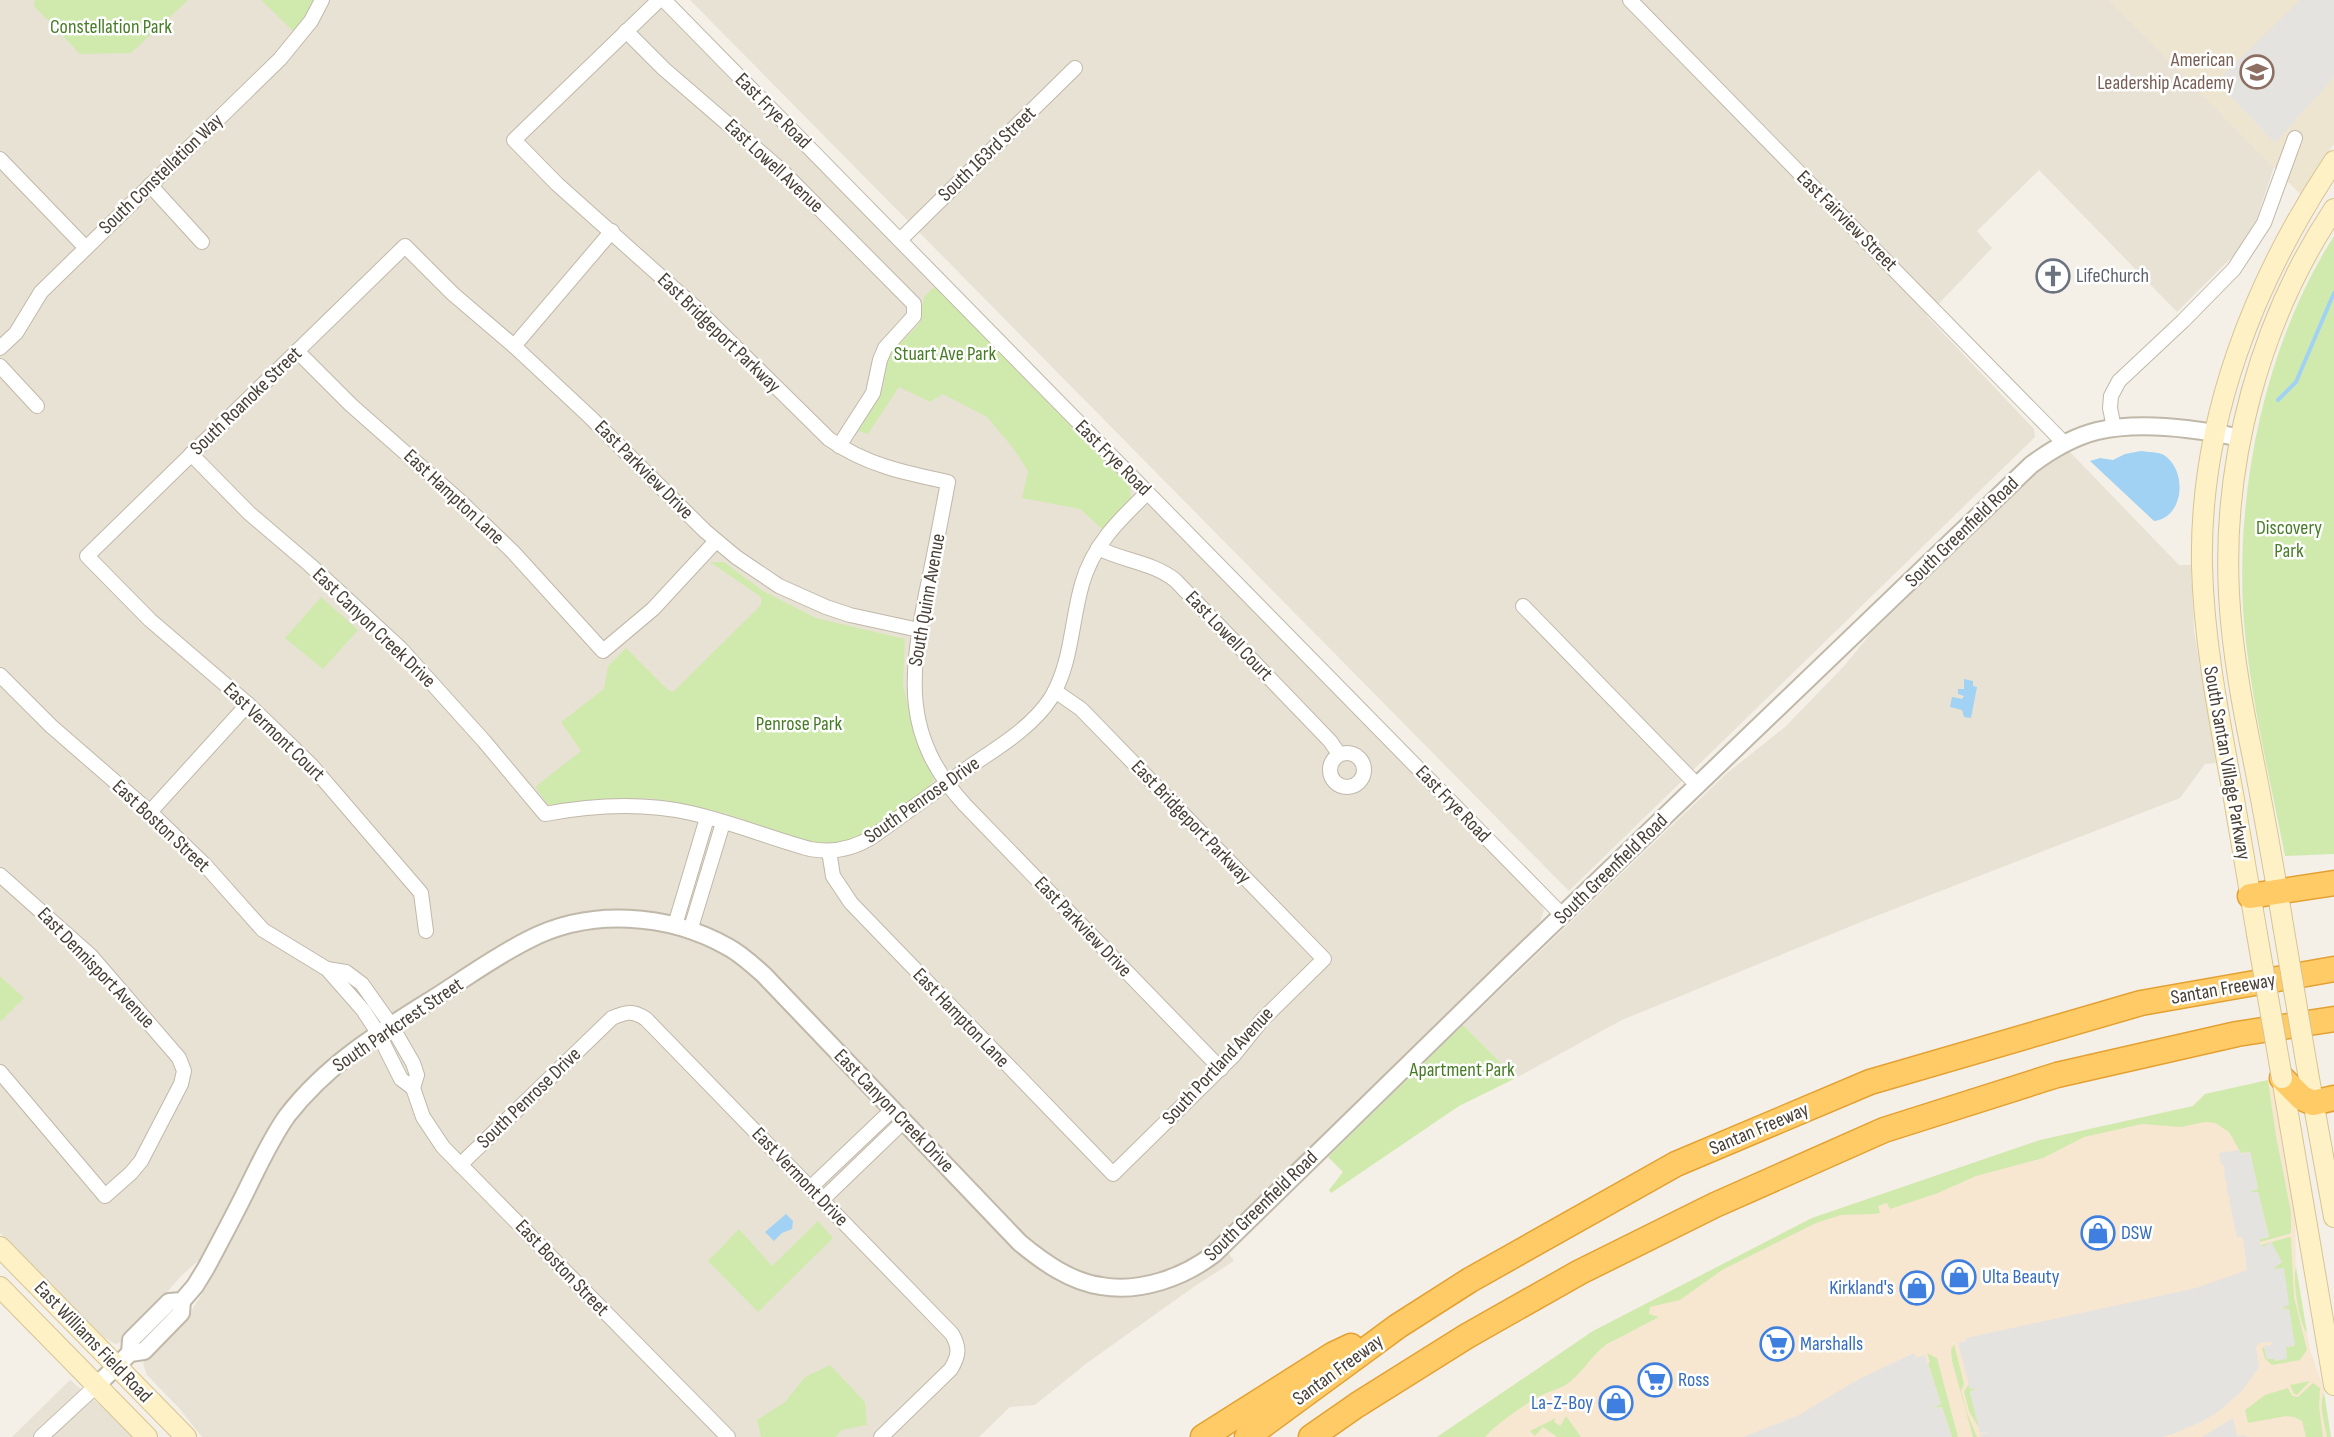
<svg xmlns="http://www.w3.org/2000/svg" width="2334" height="1437" viewBox="0 0 2334 1437" font-family="'Sofia Sans Condensed',sans-serif">
	<rect width="100%" height="100%" fill="#f4f0e7"/>
	<!-- residential -->
	<g fill="#e8e2d5">
		<path d="M0 0H656L1540 902 1544 910 1540 922 1218 1238 1234 1261 1195 1286 1087 1363 1035 1405 1010 1407 979 1437H202L179 1408 147 1375 143 1364 147 1355 190 1313 213 1276 282 1139 270 1126 206 1254 182 1275 124 1341 115 1344 105 1338 0 1233Z"/>
		<path d="M690 0H2109L2274 167 2256 221 2234 255 2177 312 2039 170 1977 231 1992 248 1927 316 2034 429 2035 437 1569 891Z"/>
		<path d="M2069 451 2179 565H2191L2194 631 2216 763 2205 764 2180 798 1866 920 1622 1020 1516 1078 1463 1025 1727 773 1785 727 1844 666 1872 632 2011 497 2038 472Z"/>
		<path d="M70 1380 105 1409 133 1437H12Z"/>
	</g>
	<!-- commercial -->
	<path fill="#f7e7d1" d="M2274 1079 2295 1212 2296 1267 2310 1350 2323 1386 2331 1437H1437L1593 1331 1812 1218 2040 1140 2193 1106 2205 1094Z"/>
	<!-- education -->
	<path fill="#eee5d0" d="M2109 0H2334V144L2300 194Z"/>
	<!-- green -->
	<g fill="#d0eaae">
		<path d="M35 0H188L131 53 80 54 34 6Z"/>
		<path d="M261 0H314L311 10 294 32Z"/>
		<path d="M2334 236V854L2285 856C2270 779 2251 701 2244 623 2234 495 2264 345 2334 236Z"/>
		<path d="M935 286 1129 482 1131 499 1102 529 1080 509 1022 498 1028 471 1013 448 987 417 943 394 930 402 899 387 868 434 858 431 883 388 888 356 919 324 924 297Z"/>
		<path d="M710 562H724L763 591 816 618 905 639 903 684 915 737 934 779C919 806 861 836 834 850L724 813 649 798 548 805 535 787 581 751 561 722 604 689 608 666 626 648 667 689 673 692 761 605V597Z"/>
		<path d="M321 597 358 630 323 669 285 638Z"/>
		<path d="M0 976 24 998 0 1022Z"/>
		<path d="M1463 1025 1516 1078 1459 1106 1331 1193 1329 1190 1343 1172 1328 1157Z"/>
		<path d="M2268 1080 2276 1136 2291 1212V1233L2289 1234 2260 1242V1239L2269 1237 2258 1192H2249L2258 1188 2250 1152 2241 1153 2229 1132 2215 1123 2205 1122 2181 1127 2142 1124 2084 1137 2043 1158 1976 1176 1938 1193 1890 1209 1887 1203 1878 1206 1880 1213 1875 1214 1841 1215 1816 1223 1722 1270 1680 1300 1650 1307 1649 1314 1659 1317 1607 1344C1590 1356 1582 1375 1564 1386 1557 1390 1549 1391 1542 1395 1525 1404 1497 1423 1485 1437H1437L1593 1331 1812 1218 2040 1140 2193 1106 2205 1094Z"/>
		<path d="M818 1221 833 1238 758 1312 708 1261 739 1229 772 1266Z"/>
		<path d="M2289 1237 2291 1238 2294 1297 2307 1350 2300 1360 2272 1365 2265 1359 2262 1348 2264 1347 2267 1359H2274L2275 1361 2286 1347 2294 1346 2289 1309 2279 1308 2284 1268 2275 1270 2273 1268 2282 1262 2261 1245Z"/>
		<path d="M2296 1267 2307 1333C2299 1324 2292 1279 2296 1267Z"/>
		<path d="M1954 1344 1964 1384 1961 1391 1967 1413 1977 1437H1973L1952 1361 1951 1350Z"/>
		<path d="M1927 1353 1937 1358 1958 1437H1952L1942 1407 1932 1408 1941 1404 1928 1363 1930 1362Z"/>
		<path d="M830 1365 865 1402 867 1425 841 1430 836 1437H761L757 1420 785 1402 805 1377Z"/>
		<path d="M2310 1381 2297 1395 2294 1394 2290 1385Z"/>
		<path d="M2313 1383 2320 1388 2319 1406 2323 1437H2306L2302 1421 2294 1417 2286 1416 2248 1423 2245 1410 2265 1395 2288 1388 2292 1396 2298 1397Z"/>
		<path d="M1969 1384 1970 1389 1978 1388 1970 1392 1979 1428 1969 1411 1964 1392Z"/>
		<path d="M2324 1393 2331 1437H2327C2325 1424 2318 1405 2324 1393Z"/>
		<path d="M1566 1416 1581 1437H1557L1543 1427 1535 1436 1530 1431 1556 1418 1554 1422 1560 1426Z"/>
	</g>
	<!-- parking -->
	<g fill="#e5e3df">
		<path d="M2300 0H2334V77L2275 143 2216 82Z"/>
		<path d="M2239 1150 2242 1154 2250 1152 2258 1189 2249 1192H2258L2269 1237 2260 1239V1243L2263 1247 2271 1242 2282 1262 2273 1269 2284 1268 2289 1305 2279 1309H2289L2295 1345 2286 1347 2287 1359 2275 1361 2274 1359H2267L2264 1346 2271 1345 2272 1342 2259 1343 2256 1347 2259 1367 2242 1391 2219 1411 2203 1421 2173 1434 2162 1437H1981L1980 1435 1988 1432 1980 1433 1970 1392 1978 1388 1970 1389 1958 1343 1966 1341V1338L2196 1288 2247 1270 2243 1238 2237 1237 2229 1200 2230 1197 2228 1195 2226 1184 2227 1182 2225 1180 2224 1166 2221 1164 2219 1153Z"/>
		<path d="M1914 1353 1916 1358 1925 1355 1941 1404 1932 1408 1942 1407 1952 1437H1743L1799 1415 1857 1380Z"/>
		<path d="M2233 1418 2237 1436 2246 1435V1437H2202Z"/>
	</g>
	<!-- water -->
	<g fill="#a1d2f3">
		<path d="M2141 451C2148 452 2159 452 2164 455 2188 471 2184 518 2154 521L2090 461 2100 458 2113 460 2125 454Z"/>
		<path d="M1964 679 1973 681V686L1977 687 1971 718 1964 717 1962 710 1950 707 1952 697 1962 699 1964 696 1958 694V689H1964Z"/>
		<path d="M786 1214 793 1221 792 1229 782 1233 774 1241 765 1232Z"/>
	</g>
	<g fill="none" stroke-linecap="round" stroke-linejoin="round">
		<!-- stream -->
		<path stroke="#a1d2f3" stroke-width="4" d="M2278 400 2296 382 2334 293"/>
		<!-- minor casing -->
		<g stroke="#c0b8a9" stroke-width="16">
			<g id="minor">
				<path d="M659 0 514 140 557 184 696 308 829 439C866 465 905 473 948 482 941 519 934 557 926 594 910 678 902 736 965 805L1221 1069"/>
				<path d="M664 0 1562 915"/>
				<path d="M1630 0 2064 443"/>
				<path d="M626 31 664 69 781 170 914 304V316L885 348 880 360 873 393 839 446"/>
				<path d="M0 159 85 247"/>
				<path d="M150 185 202 242"/>
				<path d="M900 240 1075 68"/>
				<path d="M514 346 612 231"/>
				<path d="M0 348 16 333 41 292 280 59 311 21 322 0"/>
				<path d="M297 351 351 405 460 501 513 552 603 651 653 609 716 541"/>
				<path d="M0 366 37 406"/>
				<path d="M2114 428 2110 408 2111 396 2119 381 2183 321 2234 269 2264 223 2295 138"/>
				<path d="M191 454 249 513 310 565 401 649 484 741 545 814C593 805 642 802 691 813 731 822 770 838 810 849 832 853 853 849 872 837 905 813 939 789 972 765 1000 746 1032 727 1051 698 1072 663 1071 622 1082 584 1093 545 1119 520 1147 493"/>
				<path d="M1098 548C1123 561 1152 562 1175 580L1330 741 1339 754"/>
				<path d="M1523 606 1698 786"/>
				<path d="M0 675 51 726 150 812 205 865 263 930 327 969 346 972 362 984 391 1025 413 1063 417 1075 413 1088 401 1079 378 1033 363 1010 327 969"/>
				<circle cx="1347" cy="770" r="17"/>
				<path d="M150 812 248 704"/>
				<path d="M829 851 833 876 851 903 1113 1174 1234 1055 1262 1020 1324 959 1081 709 1055 691"/>
				<path d="M0 875 91 956 179 1058 184 1071 181 1084 141 1161 131 1173 105 1196 0 1072"/>
				<path d="M675 925 707 818"/>
				<path d="M426 931 421 893 311 765 248 704 150 620 87 556 405 246 453 294 514 346 589 416 705 531 736 557 779 586 826 607 850 615 919 630"/>
				<path d="M690 931 723 823"/>
				<path d="M413 1088 423 1117 443 1147 728 1437"/>
				<path d="M460 1165 612 1018C626 1012 632 1010 646 1019L952 1334C960 1348 959 1355 951 1369L881 1437"/>
				<path d="M810 1188 893 1109"/>
				<path d="M822 1200 904 1121"/>
				<path d="M41 1437 96 1386"/>
			</g>
		</g>
		<!-- tertiary casing -->
		<g stroke="#c0b8a9" stroke-width="20">
			<g id="tertiary">
				<path d="M130 1353 131 1340 169 1302 182 1301"/>
				<path d="M96 1386 130 1353 144 1351 181 1313 182 1301 195 1286 206 1268C221 1240 236 1212 250 1183 261 1161 272 1137 287 1116 326 1065 378 1033 431 1000 463 980 494 957 528 940 589 908 668 913 728 947 741 954 753 965 764 975L1020 1243C1043 1262 1071 1282 1101 1286 1141 1293 1184 1277 1214 1254L1510 965 2031 465C2051 450 2073 437 2097 431 2140 421 2198 429 2241 438"/>
			</g>
		</g>
		<!-- secondary casing -->
		<g stroke="#d6c495" stroke-width="22">
			<g id="secondary">
				<path d="M2283 925C2275 875 2266 824 2256 773 2244 714 2232 654 2229 594 2222 461 2260 320 2334 209"/>
				<path d="M2257 934C2249 889 2242 844 2234 799 2220 722 2204 645 2202 566 2199 420 2254 281 2334 161"/>
				<path d="M2308 1073 2334 1217"/>
				<path d="M2282 1078 2334 1385"/>
				<path d="M0 1247 186 1437"/>
				<path d="M0 1287 147 1437"/>
			</g>
		</g>
		<!-- motorway casing -->
		<g stroke="#e4a132" stroke-width="27">
			<g id="motorway">
				<path d="M2250 896 2334 883"/>
				<path d="M2282 1078 2302 1098 2313 1103 2334 1098"/>
				<path d="M1203 1437 1334 1354 1351 1346"/>
				<path d="M1247 1437 1398 1326 1470 1280 1676 1164 1870 1082 2141 1003 2334 969"/>
				<path d="M1311 1437 1357 1405 1467 1336 1580 1272 1715 1205 1884 1130 2057 1075 2237 1034 2334 1019"/>
			</g>
		</g>
		<!-- minor -->
		<use href="#minor" stroke="#fff" stroke-width="14"/>
		<!-- tertiary -->
		<use href="#tertiary" stroke="#fff" stroke-width="16"/>
		<!-- secondary -->
		<use href="#secondary" stroke="#fff1c6" stroke-width="20"/>
		<!-- motorway -->
		<use href="#motorway" stroke="#ffcb67" stroke-width="24"/>
		<!-- secondary-bridge casing -->
		<g stroke="#d6c495" stroke-width="22" stroke-linecap="butt">
			<g id="secondary-bridge">
				<path d="M2283 925 2308 1073"/>
				<path d="M2257 934 2282 1078"/>
			</g>
		</g>
		<!-- secondary-bridge -->
		<use href="#secondary-bridge" stroke="#fff1c6" stroke-width="20"/>
	</g>
	<!-- icons -->
	<defs>
		<g id="school-ring" transform="scale(1.725)"><circle r="9.5" fill="#fff" stroke="#8d6e63" stroke-width="1.5"/><path d="M0-5L7-2L0 1L-7-2ZM-4 1L0 2.5L4 1V4Q0 6-4 4Z" fill="#8d6e63"/></g>
		<g id="church-ring" transform="scale(1.725)"><circle r="9.5" fill="#fff" stroke="#6b7280" stroke-width="1.5"/><path d="M-1.2-6h2.4v3.5h3.3v2.4h-3.3V6h-2.4V-.1h-3.3v-2.4h3.3Z" fill="#6b7280"/></g>
		<g id="shop-ring" transform="scale(1.725)"><circle r="9.5" fill="#fff" stroke="#3f7fe0" stroke-width="1.5"/><path d="M-5-2.5h2.3a2.7 3.5 0 0 1 5.4 0H5L5.5 6h-11ZM-1.5-2.5h3a1.5 2.3 0 0 0-3 0Z" fill="#3f7fe0"/></g>
		<g id="supermarket-ring" transform="scale(1.725)"><circle r="9.5" fill="#fff" stroke="#3f7fe0" stroke-width="1.5"/><path d="M-6-5.5h2.5l.6 2H6L4.5 2H-2.5L-4.4-4H-6ZM-1.5 3.2a1.3 1.3 0 1 0 .1 0ZM3 3.2a1.3 1.3 0 1 0 .1 0Z" fill="#3f7fe0"/></g>
	</defs>
	<g fill-rule="evenodd">
		<use href="#school-ring" x="2257" y="72"/>
		<use href="#church-ring" x="2053" y="276"/>
		<use href="#shop-ring" x="2098" y="1233"/>
		<use href="#shop-ring" x="1959" y="1277"/>
		<use href="#shop-ring" x="1917" y="1288"/>
		<use href="#supermarket-ring" x="1777" y="1344"/>
		<use href="#supermarket-ring" x="1655" y="1380"/>
		<use href="#shop-ring" x="1616" y="1403"/>
	</g>
	<g text-anchor="middle" dominant-baseline="central" stroke-width="5" stroke-linejoin="round" paint-order="stroke">
		<!-- park labels -->
		<g font-size="20" fill="#477c26" stroke="#fff">
			<text x="111" y="27">Constellation Park</text>
			<text x="945" y="354">Stuart Ave Park</text>
			<text x="2289" y="528">Discovery<tspan x="2289" dy="23">Park</tspan></text>
			<text x="799" y="724">Penrose Park</text>
			<text x="1462" y="1070">Apartment Park</text>
		</g>
		<!-- education labels -->
		<g font-size="20" fill="#785e54" stroke="#fff" text-anchor="end">
			<text x="2234" y="60">American<tspan x="2234" dy="23">Leadership Academy</tspan></text>
		</g>
		<!-- street labels -->
		<g font-size="20" fill="#484036" stroke="#fff">
			<text transform="translate(773 111) rotate(45)">East Frye Road</text>
			<text transform="translate(987 154) rotate(-44)">South 163rd Street</text>
			<text transform="translate(774 166) rotate(43)">East Lowell Avenue</text>
			<text transform="translate(161 174) rotate(-44)">South Constellation Way</text>
			<text transform="translate(1847 221) rotate(45)">East Fairview Street</text>
			<text transform="translate(719 333) rotate(44)">East Bridgeport Parkway</text>
			<text transform="translate(246 401) rotate(-44)">South Roanoke Street</text>
			<text transform="translate(1113 458) rotate(45)">East Frye Road</text>
			<text transform="translate(644 470) rotate(45)">East Parkview Drive</text>
			<text transform="translate(454 497) rotate(43)">East Hampton Lane</text>
			<text transform="translate(1962 532) rotate(-44)">South Greenfield Road</text>
			<text transform="translate(927 600) rotate(-80)">South Quinn Avenue</text>
			<text transform="translate(374 628) rotate(44)">East Canyon Creek Drive</text>
			<text transform="translate(1229 636) rotate(46)">East Lowell Court</text>
			<text transform="translate(274 732) rotate(44)">East Vermont Court</text>
			<text transform="translate(2227 763) rotate(80)">South Santan Village Parkway</text>
			<text transform="translate(922 800) rotate(-35)">South Penrose Drive</text>
			<text transform="translate(1453 804) rotate(46)">East Frye Road</text>
			<text transform="translate(1191 822) rotate(46)">East Bridgeport Parkway</text>
			<text transform="translate(161 826) rotate(43)">East Boston Street</text>
			<text transform="translate(1611 869) rotate(-44)">South Greenfield Road</text>
			<text transform="translate(1083 927) rotate(46)">East Parkview Drive</text>
			<text transform="translate(96 968) rotate(46)">East Dennisport Avenue</text>
			<text transform="translate(2223 989) rotate(-10)">Santan Freeway</text>
			<text transform="translate(961 1018) rotate(46)">East Hampton Lane</text>
			<text transform="translate(398 1025) rotate(-34)">South Parkcrest Street</text>
			<text transform="translate(1218 1066) rotate(-47)">South Portland Avenue</text>
			<text transform="translate(529 1098) rotate(-44)">South Penrose Drive</text>
			<text transform="translate(894 1111) rotate(46)">East Canyon Creek Drive</text>
			<text transform="translate(1759 1129) rotate(-23)">Santan Freeway</text>
			<text transform="translate(800 1177) rotate(46)">East Vermont Drive</text>
			<text transform="translate(1261 1206) rotate(-44)">South Greenfield Road</text>
			<text transform="translate(562 1268) rotate(46)">East Boston Street</text>
			<text transform="translate(93 1342) rotate(46)">East Williams Field Road</text>
			<text transform="translate(1338 1370) rotate(-36)">Santan Freeway</text>
		</g>
		<!-- worship labels -->
		<g font-size="20" fill="#5b616d" stroke="#fff" text-anchor="start">
			<text x="2076" y="276">LifeChurch</text>
		</g>
		<!-- shop labels -->
		<g font-size="20" fill="#366cbe" stroke="#fff" text-anchor="start">
			<text x="2121" y="1233">DSW</text>
			<text x="1982" y="1277">Ulta Beauty</text>
			<text x="1894" y="1288" text-anchor="end">Kirkland's</text>
			<text x="1800" y="1344">Marshalls</text>
			<text x="1678" y="1380">Ross</text>
			<text x="1593" y="1403" text-anchor="end">La-Z-Boy</text>
		</g>
	</g>
</svg>
